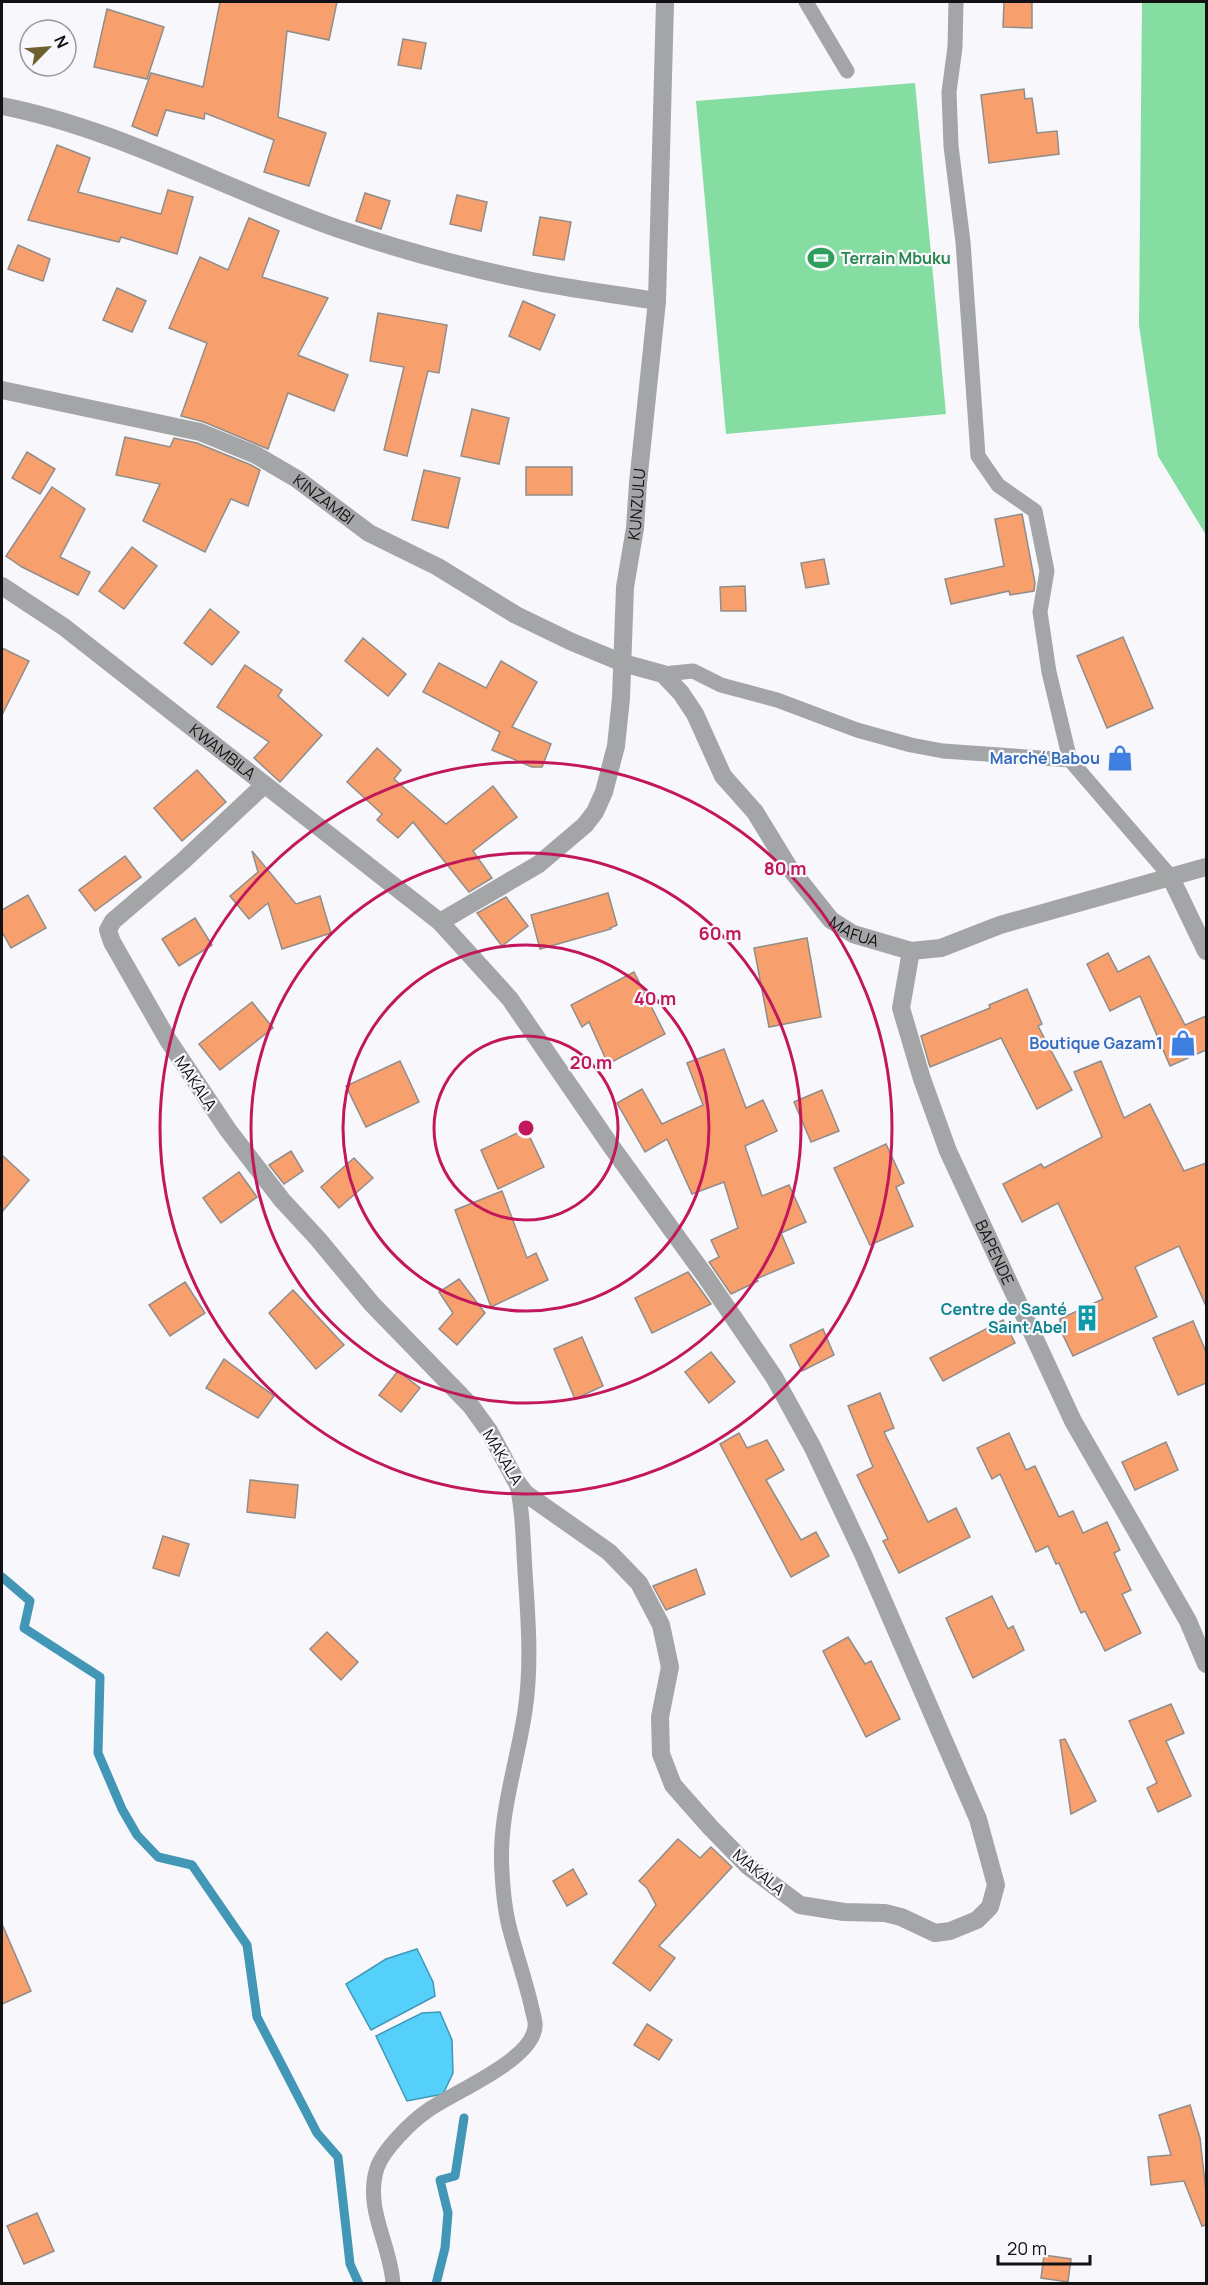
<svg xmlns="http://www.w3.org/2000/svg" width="1208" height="2285" viewBox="0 0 1208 2285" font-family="Manrope,sans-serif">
	<rect width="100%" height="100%" fill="#f7f7fc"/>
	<!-- green -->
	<g fill="#86dda1">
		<path d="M1142 2H1206V535L1158 456 1139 325Z"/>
		<path d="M915 83 946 414 726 434 696 101Z"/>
	</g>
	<!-- water -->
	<g fill="#55d0fb" stroke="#4197b5" stroke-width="1.5">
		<path d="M417 1949 433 1982 435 1996 371 2030 346 1984 386 1959Z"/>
		<path d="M440 2012 452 2040 453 2073 443 2094 407 2101 376 2036 422 2013Z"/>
	</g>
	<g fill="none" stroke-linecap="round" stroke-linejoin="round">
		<!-- stream -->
		<g stroke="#4197b5" stroke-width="9">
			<path d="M2 1577 30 1601 24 1628 100 1677 98 1753 122 1809 137 1835 158 1857 192 1865 247 1945 257 2017 317 2133 338 2157 350 2264 359 2284"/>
			<path d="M436 2284 445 2248 448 2213 440 2180 455 2176 464 2118"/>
		</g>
	</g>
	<!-- building -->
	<g fill="#f79f6d" stroke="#918d8a" stroke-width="1.5">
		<path d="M220 2H337L329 40 287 31 278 117 326 133 309 186 264 172 274 140 205 113 204 119 166 110 157 136 132 126 151 73 203 87Z"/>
		<path d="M1004 2H1032V28L1003 27Z"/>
		<path d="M107 9 164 27 147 79 94 67Z"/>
		<path d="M403 39 426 43 421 69 398 65Z"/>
		<path d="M1024 89 1025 99 1032 98 1037 133 1057 131 1059 154 989 163 981 95Z"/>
		<path d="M57 145 90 158 78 192 161 214 168 190 193 197 177 254 121 237 119 242 28 220Z"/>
		<path d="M365 193 390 201 381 229 356 221Z"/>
		<path d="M457 195 487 202 481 231 450 224Z"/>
		<path d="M540 217 571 222 564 260 533 255Z"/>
		<path d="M249 218 279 231 262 277 328 298 298 355 348 375 334 411 288 393 268 449 204 422 181 416 207 343 169 328 200 257 228 270Z"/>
		<path d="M18 245 50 259 43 281 8 269Z"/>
		<path d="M117 288 146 301 132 332 103 320Z"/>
		<path d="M523 301 555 315 540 350 509 336Z"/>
		<path d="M378 313 447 325 439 373 428 371 407 456 384 450 404 367 370 361Z"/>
		<path d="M472 409 509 418 499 464 461 456Z"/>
		<path d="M125 437 170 447 174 438 197 443 251 465 260 470 248 506 231 499 205 552 143 521 160 484 116 475Z"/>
		<path d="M27 452 55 469 40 494 12 478Z"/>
		<rect x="526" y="467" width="46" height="28"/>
		<path d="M424 470 460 478 448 528 412 520Z"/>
		<path d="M52 487 85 509 60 557 90 572 78 595 22 567 6 556Z"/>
		<path d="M1022 514 1035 583 1034 591 1010 595 1009 591 951 604 945 579 1004 566 995 519Z"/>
		<path d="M132 547 157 566 124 609 99 591Z"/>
		<path d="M824 559 829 584 806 588 801 563Z"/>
		<path d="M745 586 746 611H721L720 587Z"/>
		<path d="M210 609 239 632 212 665 184 643Z"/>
		<path d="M1123 637 1153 708 1107 728 1077 656Z"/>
		<path d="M363 638 406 674 388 696 345 661Z"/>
		<path d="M2 648 29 661 2 715Z"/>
		<path d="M501 661 537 682 512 727 551 744 542 767H532L492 750 500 732 423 692 439 663 486 688Z"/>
		<path d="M245 665 282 690 278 696 322 735 280 782 254 758 269 742 217 707Z"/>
		<path d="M377 748 401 770 394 779 446 824 493 786 517 817 473 851 492 878 469 892 413 822 398 838 377 820 382 814 347 782Z"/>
		<path d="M197 770 226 802 182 841 154 808Z"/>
		<path d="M252 851 296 904 320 896 331 933 282 949 268 903 249 919 230 896 258 872Z"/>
		<path d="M125 856 141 877 95 911 79 890Z"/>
		<path d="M608 893 617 925 610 928 611 929 540 949 531 915Z"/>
		<path d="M28 895 46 928 11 948 2 932V910Z"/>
		<path d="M506 897 528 926 502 946 477 913Z"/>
		<path d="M195 918 212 945 179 966 162 939Z"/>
		<path d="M807 938 821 1017 769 1027 754 948Z"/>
		<path d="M1108 953 1118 972 1149 956 1185 1025 1206 1016V1050L1170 1066 1140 996 1110 1011 1087 964Z"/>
		<path d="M634 972 665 1034 608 1064 589 1022 582 1027 571 1005Z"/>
		<path d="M1027 989 1042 1024 1038 1026 1072 1090 1037 1109 1001 1038 930 1067 921 1036 990 1008 989 1005Z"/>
		<path d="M252 1002 273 1028 220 1070 199 1044Z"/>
		<path d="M724 1049 746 1108 763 1100 777 1131 745 1146 762 1196 789 1185 806 1222 781 1233 794 1263 756 1279 758 1281 731 1294 709 1262 719 1257 711 1240 738 1228 724 1182 692 1194 667 1139 645 1152 617 1103 642 1089 662 1124 703 1105 687 1063Z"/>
		<path d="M400 1061 419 1102 366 1127 346 1086Z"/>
		<path d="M1101 1061 1124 1118 1150 1104 1184 1171 1206 1163V1306L1179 1246 1135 1267 1157 1317 1073 1356 1060 1329V1319L1103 1299 1058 1203 1022 1222 1003 1184 1041 1164 1044 1168 1102 1137 1074 1072Z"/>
		<path d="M822 1090 839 1131 811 1142 794 1102Z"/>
		<path d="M526 1129 544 1167 498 1189 481 1150Z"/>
		<path d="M886 1144 904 1183 896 1187 913 1226 870 1245 834 1168Z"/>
		<path d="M291 1151 303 1171 284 1184 269 1165Z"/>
		<path d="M2 1155 29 1180 2 1212Z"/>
		<path d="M354 1158 373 1178 339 1208 321 1187Z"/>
		<path d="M239 1172 257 1197 221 1223 203 1198Z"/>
		<path d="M502 1191 527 1258 536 1253 548 1280 491 1307 455 1210Z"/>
		<path d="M688 1272 711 1304 652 1333 635 1298Z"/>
		<path d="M459 1279 485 1313 457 1345 439 1329 453 1313 439 1292Z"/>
		<path d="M185 1282 205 1313 170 1336 149 1305Z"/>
		<path d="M293 1290 344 1345 316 1369 269 1313Z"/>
		<path d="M1003 1320 1015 1343 943 1381 930 1358Z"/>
		<path d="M1193 1321 1206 1352V1383L1178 1395 1153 1338Z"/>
		<path d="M823 1329 834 1355 802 1371 790 1345Z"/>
		<path d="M582 1337 603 1386 575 1399 554 1349Z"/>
		<path d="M711 1352 735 1382 709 1403 685 1372Z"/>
		<path d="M224 1359 274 1396 258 1418 206 1388Z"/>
		<path d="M398 1371 420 1388 401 1412 379 1395Z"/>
		<path d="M880 1393 894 1428 884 1432 928 1522 956 1508 970 1537 899 1573 883 1541 888 1539 857 1475 873 1467 848 1406Z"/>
		<path d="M739 1433 747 1448 767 1440 784 1470 766 1480 801 1540 816 1532 829 1556 791 1577 720 1444Z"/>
		<path d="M1009 1433 1026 1470 1035 1466 1059 1517 1073 1511 1083 1533 1107 1522 1120 1550 1114 1553 1131 1590 1122 1594 1141 1633 1105 1651 1085 1611 1081 1613 1059 1563 1056 1564 1048 1546 1036 1552 1000 1474 992 1479 977 1448Z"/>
		<path d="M1166 1442 1178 1470 1135 1490 1122 1462Z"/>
		<path d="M250 1480 298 1485 295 1518 247 1512Z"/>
		<path d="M163 1536 189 1544 179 1576 153 1568Z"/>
		<path d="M696 1569 705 1594 666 1610 653 1586Z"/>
		<path d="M992 1596 1008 1629 1013 1626 1024 1650 973 1678 946 1618Z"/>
		<path d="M327 1632 358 1662 341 1680 310 1649Z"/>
		<path d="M848 1637 865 1664 871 1661 900 1719 866 1737 823 1651Z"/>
		<path d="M1171 1704 1184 1733 1166 1741 1191 1796 1158 1812 1147 1788 1157 1783 1129 1721Z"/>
		<path d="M1065 1739 1096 1801 1071 1814 1060 1740Z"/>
		<path d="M678 1839 700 1858 711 1847 732 1867 659 1946 675 1958 650 1991 613 1963 656 1905 647 1888 639 1881Z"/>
		<path d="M573 1869 587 1894 567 1906 553 1881Z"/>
		<path d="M2 1924 31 1991 2 2004Z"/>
		<path d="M647 2024 672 2040 659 2060 634 2045Z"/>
		<path d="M1190 2105 1200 2138 1206 2192V2225L1202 2226 1184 2181 1151 2185 1148 2157 1171 2155 1159 2115Z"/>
		<path d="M37 2213 54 2251 24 2264 7 2226Z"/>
		<path d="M1044 2255 1071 2259 1068 2282 1041 2278Z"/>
	</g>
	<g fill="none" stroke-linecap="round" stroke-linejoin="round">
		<!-- service -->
		<g stroke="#a3a5a6" stroke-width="15">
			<path d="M806 2 847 71"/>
			<path d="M956 2 955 47 949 92 951 146 963 242 978 456 998 485 1035 511 1047 571 1040 612 1049 672 1070 760 1170 876"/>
			<path d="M663 674 693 671 721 685 777 700 857 730 911 745 943 751 1070 760"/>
			<path d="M393 2284C391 2245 364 2209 377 2168 383 2150 411 2122 427 2111 453 2092 532 2061 535 2027 536 2022 533 2014 532 2009 526 1982 517 1957 510 1930 505 1912 503 1891 502 1872 498 1816 517 1765 525 1711 532 1665 528 1617 525 1571 523 1541 523 1510 516 1481"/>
		</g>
		<!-- minor -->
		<g stroke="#a3a5a6" stroke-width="18">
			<path d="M2 106C119 129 226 190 339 229 400 250 463 267 527 280 570 289 614 294 657 301"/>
			<path id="s1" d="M2 390 200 432 256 455 297 479 369 533 438 567 516 615 572 642 623 663 663 674 681 693 695 714 723 776 755 812 788 866 831 920 853 934 911 951 941 948 1000 925 1206 867"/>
			<path id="s2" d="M2 586 64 627 440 922 510 999 611 1146 706 1277 774 1377 813 1448 863 1554 978 1819 996 1885 990 1907 977 1920 950 1931 935 1933 901 1917 885 1913 844 1912 800 1905 748 1866 710 1827 673 1785 661 1754 660 1717 670 1667 661 1625 639 1583 609 1552 525 1493 516 1481 489 1431 471 1406 372 1304 318 1239 282 1200 228 1130 168 1040 112 942 108 930 113 921 183 861 264 785"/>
			<path d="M1170 876 1206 951"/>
			<path id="s3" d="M440 922 539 864 585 825 595 812 604 792 616 746 621 698 625 587 635 528 638 483 657 301 665 2"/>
			<path id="s4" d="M911 951 901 1008 922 1079 948 1151 1073 1421 1188 1621 1206 1664"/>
		</g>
	</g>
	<!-- distance rings -->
	<g fill="none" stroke="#c2185b" stroke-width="3">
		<circle cx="526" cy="1128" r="92"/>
		<circle cx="526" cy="1128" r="183"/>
		<circle cx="526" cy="1128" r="275"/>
		<circle cx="526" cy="1128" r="366"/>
	</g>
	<!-- icons -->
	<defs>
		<g id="stadium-bare" transform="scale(2.07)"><path d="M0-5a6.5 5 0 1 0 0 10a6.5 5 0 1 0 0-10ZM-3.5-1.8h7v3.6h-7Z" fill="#2e9e5b" stroke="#f7f7fc" stroke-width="2.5" paint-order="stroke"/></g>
		<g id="shop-bare" transform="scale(2.07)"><path d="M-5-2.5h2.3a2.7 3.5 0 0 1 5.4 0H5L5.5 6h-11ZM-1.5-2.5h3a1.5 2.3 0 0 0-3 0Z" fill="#3f7fe0" stroke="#f7f7fc" stroke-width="2.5" paint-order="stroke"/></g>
		<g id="building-bare" transform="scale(2.07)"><path d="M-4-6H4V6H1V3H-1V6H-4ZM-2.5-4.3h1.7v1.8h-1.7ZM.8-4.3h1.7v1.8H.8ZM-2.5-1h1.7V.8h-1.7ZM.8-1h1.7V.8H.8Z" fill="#0f9aa8" stroke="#f7f7fc" stroke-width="2.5" paint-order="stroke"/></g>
	</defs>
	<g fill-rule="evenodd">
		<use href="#stadium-bare" x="821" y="258"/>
		<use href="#shop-bare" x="1120" y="758"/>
		<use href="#shop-bare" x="1183" y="1043"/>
		<use href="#building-bare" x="1087" y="1318"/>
	</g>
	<g text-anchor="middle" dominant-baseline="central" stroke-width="4.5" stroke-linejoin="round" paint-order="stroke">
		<!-- leisure labels -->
		<g font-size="16" font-weight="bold" fill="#27864d" stroke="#f7f7fc" text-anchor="start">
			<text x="841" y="258">Terrain Mbuku</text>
		</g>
		<!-- street labels -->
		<g font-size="16" fill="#121113" stroke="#f7f7fc">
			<text stroke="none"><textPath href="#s1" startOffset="344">KINZAMBI</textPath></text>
			<text stroke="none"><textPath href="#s3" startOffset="504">KUNZULU</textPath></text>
			<text stroke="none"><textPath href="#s2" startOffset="276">KWAMBILA</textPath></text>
			<text stroke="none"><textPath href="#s1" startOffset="1054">MAFUA</textPath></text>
			<text transform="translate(196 1083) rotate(56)">MAKALA</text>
			<text stroke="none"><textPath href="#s4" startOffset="320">BAPENDE</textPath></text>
			<text transform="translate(503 1457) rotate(59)">MAKALA</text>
			<text transform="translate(759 1872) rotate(40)">MAKALA</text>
		</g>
		<!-- shop labels -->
		<g font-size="16" font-weight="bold" fill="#366cbe" stroke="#f7f7fc" text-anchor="end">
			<text x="1100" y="758">Marché Babou</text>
			<text x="1163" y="1043">Boutique Gazam1</text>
		</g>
		<!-- culture labels -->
		<g font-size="16" font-weight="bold" fill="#0d838f" stroke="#f7f7fc" text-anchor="end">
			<text x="1067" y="1309">Centre de Santé<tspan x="1067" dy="18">Saint Abel</tspan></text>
		</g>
	</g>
	<circle cx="526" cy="1128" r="9" fill="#c2185b" stroke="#f7f7fc" stroke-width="3"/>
	<g font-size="18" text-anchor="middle" font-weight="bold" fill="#c2185b" stroke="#f7f7fc" stroke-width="4.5" stroke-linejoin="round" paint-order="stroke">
		<text x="785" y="875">80 m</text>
		<text x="720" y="940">60 m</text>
		<text x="655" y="1005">40 m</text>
		<text x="591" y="1069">20 m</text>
	</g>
	<!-- border -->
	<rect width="1208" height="2285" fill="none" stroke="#121113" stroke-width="6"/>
	<!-- north arrow -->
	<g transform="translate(48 48) rotate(65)"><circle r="28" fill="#f7f7fc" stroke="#9b9b9f" stroke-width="1.5"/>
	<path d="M0-4.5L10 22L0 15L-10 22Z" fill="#6d622f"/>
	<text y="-9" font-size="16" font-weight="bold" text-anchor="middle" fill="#121113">N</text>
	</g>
	<!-- scale -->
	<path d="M998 2255v9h92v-9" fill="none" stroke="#121113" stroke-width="3"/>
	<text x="1007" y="2255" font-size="18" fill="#121113" stroke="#f7f7fc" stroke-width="4.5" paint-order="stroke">20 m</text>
</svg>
